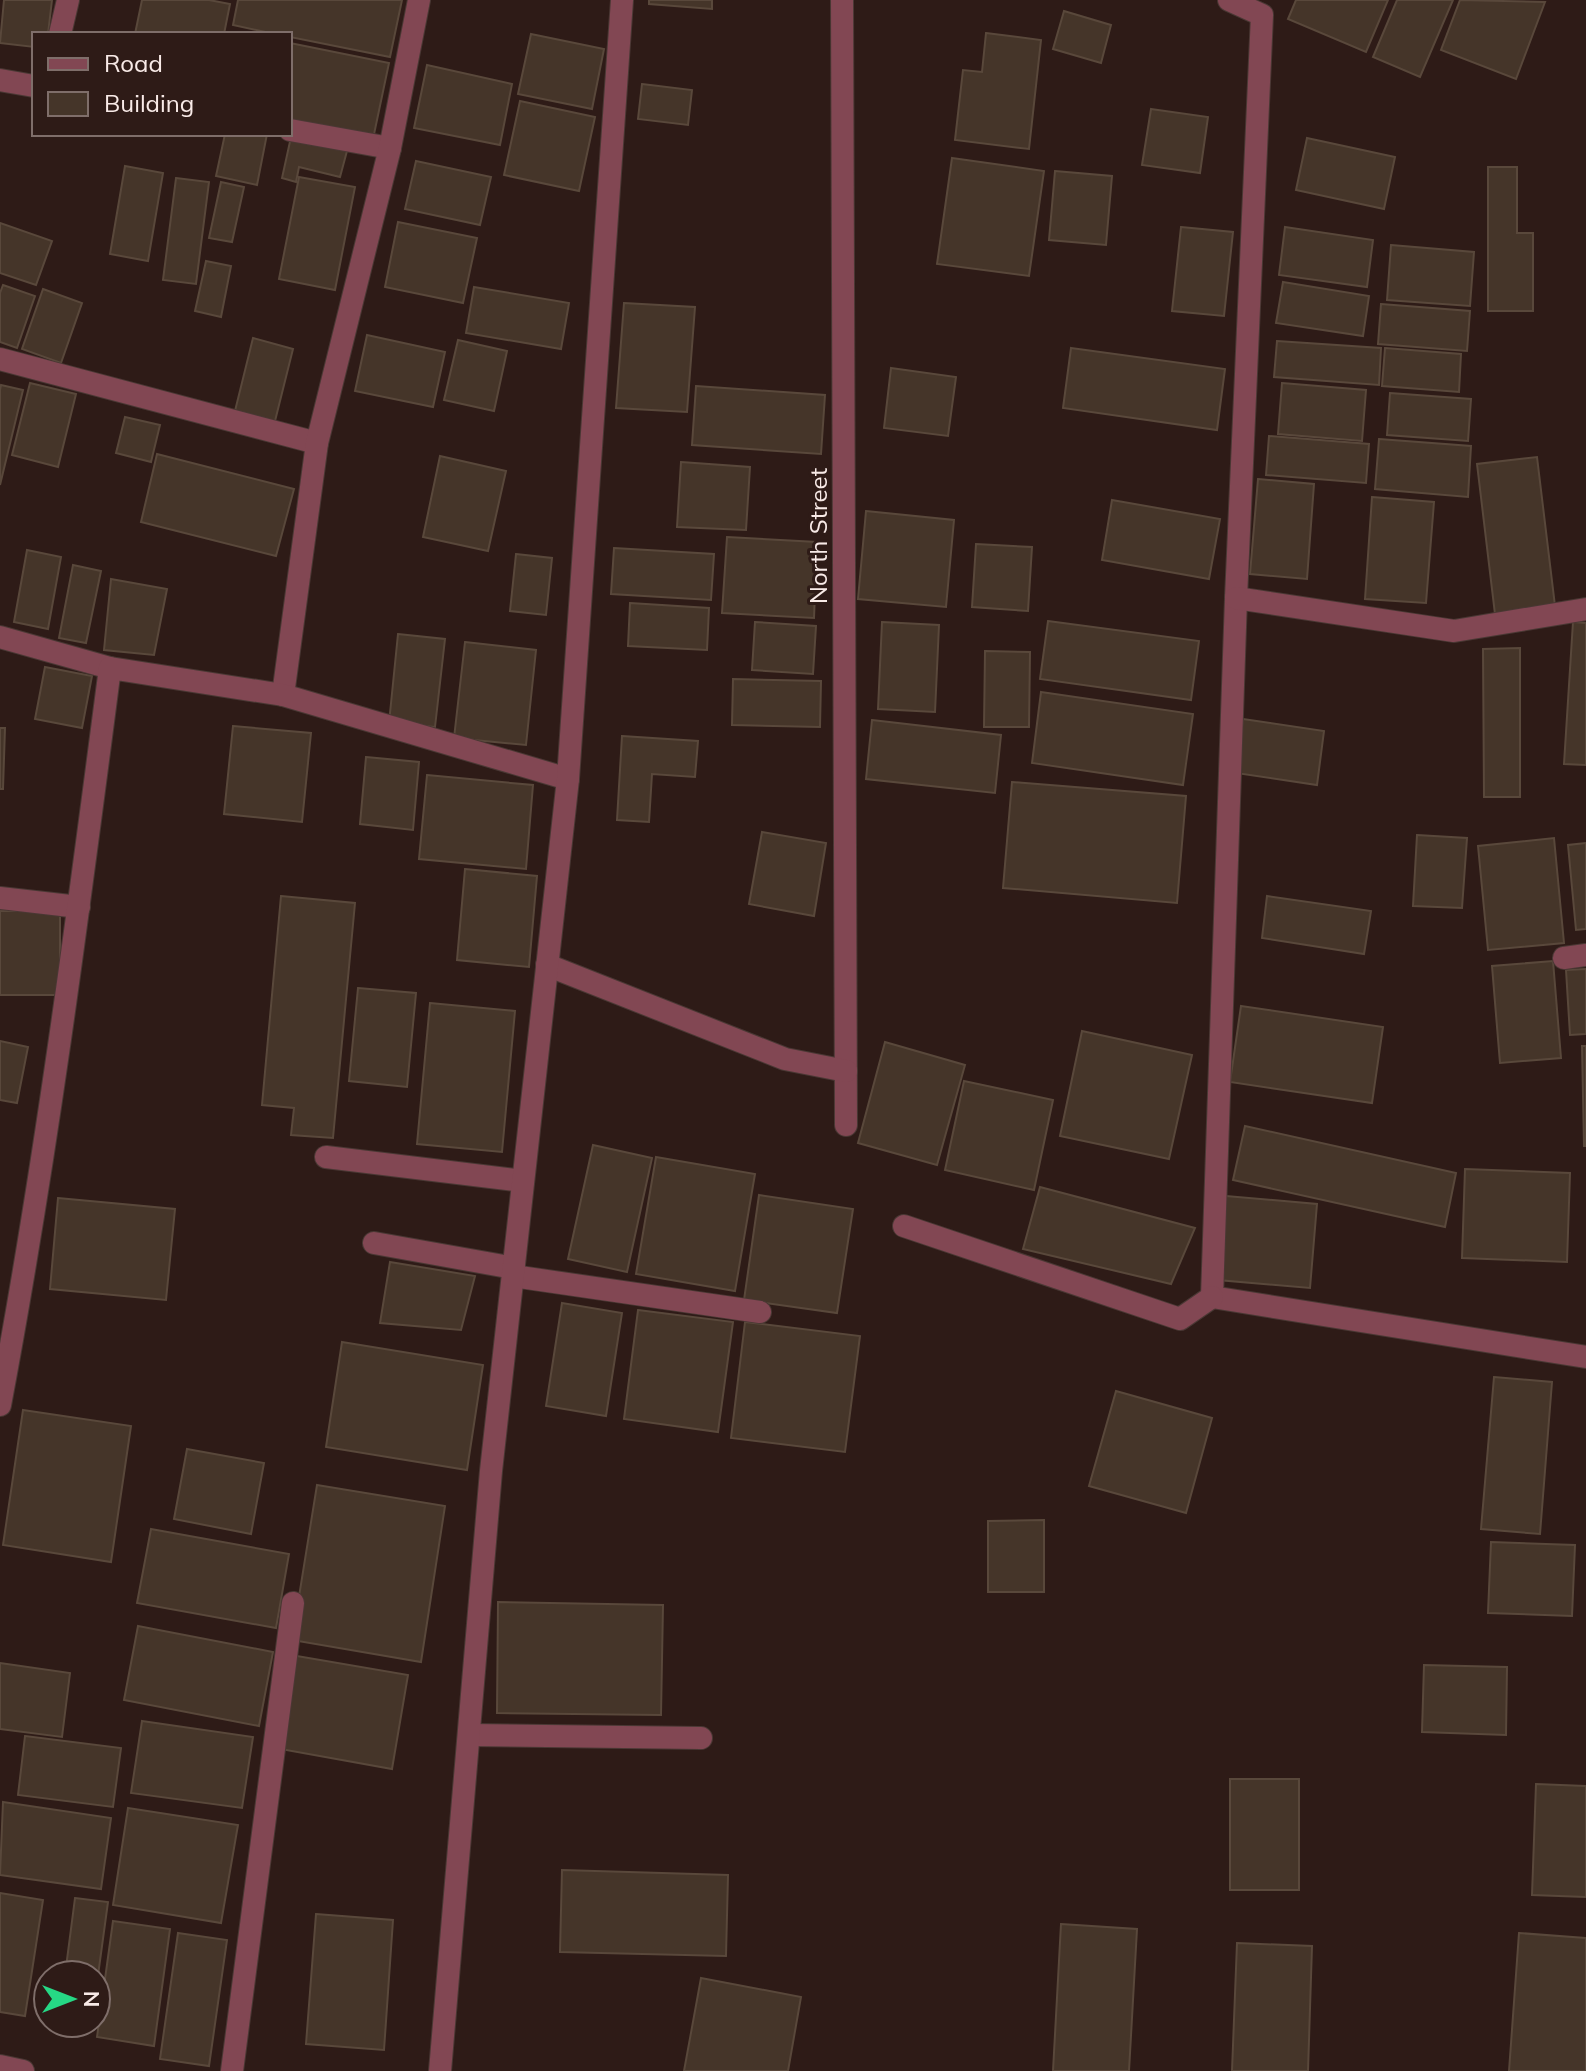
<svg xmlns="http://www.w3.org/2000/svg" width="1586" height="2071" viewBox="0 0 1586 2071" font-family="Mulish,sans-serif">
	<rect width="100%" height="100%" fill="#2e1b17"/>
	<!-- building -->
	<g fill="#453529" stroke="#59483b" stroke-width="2">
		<path d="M4 0H52L48 34H34V47L0 43Z"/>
		<path d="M142 0H209L230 4 224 34H135Z"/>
		<path d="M238 0H402L390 57 290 37V34H275L233 25Z"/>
		<path d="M649 0H712V9L649 4Z"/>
		<path d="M1296 0H1388L1366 52 1288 19Z"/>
		<path d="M1397 0H1453L1420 77 1373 57Z"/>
		<path d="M1460 0 1545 2 1516 79 1441 50Z"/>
		<path d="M1064 11 1111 25 1101 63 1053 49Z"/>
		<path d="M986 33 1041 40 1029 149 955 140 963 70 982 72Z"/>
		<path d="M531 34 604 49 592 109 518 94Z"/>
		<path d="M290 43 389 63 373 139 290 122Z"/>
		<path d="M427 65 512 84 500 145 414 128Z"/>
		<path d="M642 84 692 90 688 125 638 119Z"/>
		<path d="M520 101 595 117 579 191 504 175Z"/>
		<path d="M1151 109 1208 117 1200 173 1142 165Z"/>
		<path d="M225 134H267L257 185 216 176Z"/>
		<path d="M291 137 347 151 340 177 299 167 296 182 282 178Z"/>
		<path d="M1307 138 1395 157 1384 209 1296 190Z"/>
		<path d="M952 158 1044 171 1029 276 937 264Z"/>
		<path d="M416 161 491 177 480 225 405 209Z"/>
		<path d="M125 166 163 173 148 261 110 254Z"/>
		<path d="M1488 167H1517V233H1533V311H1488Z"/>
		<path d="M1055 171 1112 176 1106 245 1049 240Z"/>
		<path d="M299 177 355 187 335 290 279 279Z"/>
		<path d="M176 178 209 182 196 284 163 280Z"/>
		<path d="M221 182 244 187 232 242 209 238Z"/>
		<path d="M398 222 477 238 463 303 385 287Z"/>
		<path d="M0 223 52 241 36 285 0 273Z"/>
		<path d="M1181 227 1233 232 1224 316 1172 311Z"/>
		<path d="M1285 227 1373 240 1367 287 1279 275Z"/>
		<path d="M1391 245 1474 252 1470 306 1387 300Z"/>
		<path d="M206 261 231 266 221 317 195 311Z"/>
		<path d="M1283 282 1369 296 1363 336 1276 323Z"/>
		<path d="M3 285 35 296 17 348 0 342V293Z"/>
		<path d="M474 287 569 303 561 349 466 333Z"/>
		<path d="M43 289 82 303 61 363 22 349Z"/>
		<path d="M624 303 695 307 687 412 616 408Z"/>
		<path d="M1381 304 1470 311 1467 351 1378 344Z"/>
		<path d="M367 335 445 352 433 407 355 391Z"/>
		<path d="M253 338 293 349 273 429 233 419Z"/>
		<path d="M458 340 507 351 494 411 444 400Z"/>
		<path d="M1277 341 1381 348 1379 385 1274 377Z"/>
		<path d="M1071 348 1225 369 1217 430 1063 408Z"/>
		<path d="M1385 348 1461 354 1459 392 1382 386Z"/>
		<path d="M891 368 956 377 948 436 884 428Z"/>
		<path d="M30 383 76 394 58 467 12 455Z"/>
		<path d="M1282 383 1366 390 1362 441 1278 434Z"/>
		<path d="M1 385 23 390 0 485V390Z"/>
		<path d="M696 386 825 395 821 454 692 445Z"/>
		<path d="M1390 393 1471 399 1468 441 1387 435Z"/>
		<path d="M125 417 160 425 151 462 116 453Z"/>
		<path d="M1269 436 1369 444 1366 483 1266 475Z"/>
		<path d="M1379 439 1471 446 1468 497 1375 489Z"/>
		<path d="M157 454 294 489 276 556 141 522Z"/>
		<path d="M440 456 506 471 488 551 423 537Z"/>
		<path d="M1537 457 1555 606 1495 614 1477 464Z"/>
		<path d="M681 462 750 467 746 530 677 527Z"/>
		<path d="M1258 479 1314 484 1307 579 1250 574Z"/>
		<path d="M1372 497 1434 502 1426 603 1365 599Z"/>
		<path d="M1112 500 1220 519 1209 579 1102 560Z"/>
		<path d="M866 511 954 520 946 607 858 599Z"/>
		<path d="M727 537 817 542 814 618 722 613Z"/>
		<path d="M976 544 1032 547 1028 611 972 607Z"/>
		<path d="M614 548 714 554 711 600 611 594Z"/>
		<path d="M27 550 61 557 48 629 14 622Z"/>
		<path d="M516 554 552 558 546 615 510 611Z"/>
		<path d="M73 565 101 571 86 643 59 638Z"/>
		<path d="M111 579 167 589 154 655 104 650Z"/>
		<path d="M630 603 709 608 707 650 628 646Z"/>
		<path d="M1048 621 1199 641 1191 700 1040 679Z"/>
		<path d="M755 622 816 626 813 674 752 670Z"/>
		<path d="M882 622 939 625 935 712 878 709Z"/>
		<path d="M1573 622 1586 623V765L1564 764Z"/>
		<path d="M398 634 445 639 435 727 389 723Z"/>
		<path d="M465 642 536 650 526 745 454 738Z"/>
		<path d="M1520 648V797H1484L1483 649Z"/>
		<path d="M985 651 1030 652 1029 727H984Z"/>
		<path d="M45 667 92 676 82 728 35 719Z"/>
		<path d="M733 679 821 681 820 727 732 725Z"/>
		<path d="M1041 692 1193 714 1183 785 1032 763Z"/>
		<path d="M1243 719 1324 731 1317 785 1236 773Z"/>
		<path d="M872 720 1001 735 995 793 866 779Z"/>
		<path d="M233 726 311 733 302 822 224 814Z"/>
		<path d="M0 728H5L3 789H0Z"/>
		<path d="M622 736 698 741 695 777 652 774 649 822 617 820Z"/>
		<path d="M366 757 419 762 413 830 360 824Z"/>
		<path d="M427 775 533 785 526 869 419 859Z"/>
		<path d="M1012 782 1186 796 1177 903 1003 888Z"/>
		<path d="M762 832 826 843 814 916 749 904Z"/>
		<path d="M1417 835 1467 838 1462 908 1413 906Z"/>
		<path d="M1554 838 1564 943 1488 950 1478 846Z"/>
		<path d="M1586 843V929L1576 930 1568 845Z"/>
		<path d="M465 869 537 876 529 967 457 960Z"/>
		<path d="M281 896 355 903 333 1138 291 1135 294 1108 262 1105Z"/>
		<path d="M1267 896 1371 911 1364 954 1262 938Z"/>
		<rect x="0" y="911" width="60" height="84"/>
		<path d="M1553 961 1561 1058 1500 1063 1492 966Z"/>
		<path d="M1586 969V1034L1570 1035 1566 970Z"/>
		<path d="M358 988 416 993 407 1087 349 1081Z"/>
		<path d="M430 1003 515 1011 502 1152 417 1144Z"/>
		<path d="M1241 1006 1383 1027 1372 1103 1230 1082Z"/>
		<path d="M1082 1031 1192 1055 1169 1159 1060 1136Z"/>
		<path d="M0 1041 28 1047 17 1103 0 1100Z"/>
		<path d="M885 1042 965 1065 937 1165 858 1143Z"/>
		<path d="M1582 1046H1586V1146H1584Z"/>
		<path d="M964 1081 1053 1100 1034 1190 945 1170Z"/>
		<path d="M1245 1126 1456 1173 1445 1227 1233 1180Z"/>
		<path d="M593 1145 652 1158 627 1272 568 1259Z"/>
		<path d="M656 1157 755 1174 735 1291 636 1274Z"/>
		<path d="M1465 1169 1570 1173 1567 1262 1462 1258Z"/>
		<path d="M1040 1187 1195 1228 1171 1284 1023 1249Z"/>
		<path d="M759 1195 853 1209 837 1313 744 1300Z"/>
		<path d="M1226 1196 1317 1204 1310 1288 1218 1280Z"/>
		<path d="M58 1198 175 1209 166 1300 50 1289Z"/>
		<path d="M390 1262 475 1276 461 1330 380 1323Z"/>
		<path d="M562 1303 622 1313 606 1416 546 1406Z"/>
		<path d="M638 1310 733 1322 718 1432 624 1419Z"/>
		<path d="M745 1322 860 1336 845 1452 731 1438Z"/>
		<path d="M342 1342 483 1365 467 1470 326 1447Z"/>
		<path d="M1494 1377 1552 1382 1540 1534 1481 1529Z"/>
		<path d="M1116 1391 1212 1418 1186 1513 1089 1486Z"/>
		<path d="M23 1410 131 1426 111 1562 3 1545Z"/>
		<path d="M187 1449 264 1463 251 1534 174 1519Z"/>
		<path d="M317 1485 445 1506 421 1662 292 1640Z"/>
		<path d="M1044 1520V1592H988V1521Z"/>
		<path d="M151 1529 289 1554 276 1628 137 1603Z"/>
		<path d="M1491 1542 1575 1545 1572 1616 1488 1613Z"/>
		<path d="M498 1602 663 1605 661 1715 497 1713Z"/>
		<path d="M138 1626 273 1652 259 1726 124 1700Z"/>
		<path d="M291 1655 408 1675 392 1769 275 1748Z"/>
		<path d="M0 1663 70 1673 62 1737 0 1729Z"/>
		<path d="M1424 1665 1507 1667 1506 1735 1422 1732Z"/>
		<path d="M142 1721 253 1737 242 1808 131 1793Z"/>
		<path d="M25 1736 121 1748 113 1807 18 1795Z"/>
		<rect x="1230" y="1779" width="69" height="111"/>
		<path d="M1536 1784 1586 1786V1897L1532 1895Z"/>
		<path d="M3 1802 111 1818 101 1889 0 1875Z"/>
		<path d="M128 1808 238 1825 221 1923 113 1905Z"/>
		<path d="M562 1870 728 1875 726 1956 560 1952Z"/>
		<path d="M0 1893 43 1900 25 2016 0 2012Z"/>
		<path d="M75 1898 108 1902 96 1990V1975H65Z"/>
		<path d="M316 1914 393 1920 384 2050 306 2044Z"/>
		<path d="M113 1921 170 1929 154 2046 97 2037Z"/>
		<path d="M1061 1924 1137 1929 1129 2071H1053Z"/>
		<path d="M178 1933 227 1940 209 2066 160 2059Z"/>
		<path d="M1519 1933 1586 1938V2071H1509Z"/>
		<path d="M1237 1943 1312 1946 1308 2071H1232Z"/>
		<path d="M701 1978 801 1997 788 2071H684Z"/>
	</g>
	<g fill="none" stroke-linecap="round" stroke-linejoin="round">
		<!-- service casing -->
		<g stroke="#4a3834" stroke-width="24">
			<g id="service">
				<path d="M374 1243 514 1268"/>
				<path d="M470 1735 701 1738"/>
			</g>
		</g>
		<!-- minor casing -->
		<g stroke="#4a3834" stroke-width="24">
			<g id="minor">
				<path d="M842 0 846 1125"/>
				<path d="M1229 0 1262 15 1236 598 1212 1297 1586 1357"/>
				<path d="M60 34 68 0"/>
				<path d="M0 80 34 86"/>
				<path d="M290 130 390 148"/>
				<path d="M0 359 317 443"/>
				<path d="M1236 598 1454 631 1586 609"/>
				<path d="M0 637 110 668"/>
				<path d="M283 695 317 443 390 148 419 0"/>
				<path d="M0 898 79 907"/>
				<path d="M1564 958 1586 955"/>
				<path d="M547 965 785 1059 846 1071"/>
				<path d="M326 1157 523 1181"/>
				<path d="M904 1226 1180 1319 1212 1297"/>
				<path d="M513 1276 760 1312"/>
				<path d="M0 1405C46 1161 78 914 110 668L283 695 568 779"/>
				<path d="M232 2071 293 1603"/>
				<path d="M440 2071 491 1471 568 779 622 0"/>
			</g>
		</g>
		<!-- tertiary casing -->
		<g stroke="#4a3834" stroke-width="24">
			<path id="tertiary" d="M0 2066 23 2071"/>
		</g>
		<!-- service -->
		<use href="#service" stroke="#824753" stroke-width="22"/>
		<!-- minor -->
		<use href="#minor" stroke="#824753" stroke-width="22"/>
		<!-- tertiary -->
		<use href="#tertiary" stroke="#824753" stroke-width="22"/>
	</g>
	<g text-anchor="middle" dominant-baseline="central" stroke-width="6" stroke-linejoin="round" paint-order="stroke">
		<!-- street labels -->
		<g font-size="24" fill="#f8eae7" stroke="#2e1b17">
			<text transform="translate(818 536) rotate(-90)">North Street</text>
		</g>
	</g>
	<!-- legend -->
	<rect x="32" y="32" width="260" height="104" fill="#2e1b17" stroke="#7f6e6a" stroke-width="2"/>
	<rect x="48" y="58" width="40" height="12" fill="#824753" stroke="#7f6e6a" stroke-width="2"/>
	<text x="104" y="72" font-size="24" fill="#f8eae7">Road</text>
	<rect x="48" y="92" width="40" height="24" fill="#453529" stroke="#7f6e6a" stroke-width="2"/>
	<text x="104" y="112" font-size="24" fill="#f8eae7">Building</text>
	<!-- north arrow -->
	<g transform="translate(72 1999) rotate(90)"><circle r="38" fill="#2e1b17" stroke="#7f6e6a" stroke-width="2"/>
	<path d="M0-6L14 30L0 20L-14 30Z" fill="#26d885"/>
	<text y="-12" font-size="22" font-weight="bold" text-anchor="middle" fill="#f8eae7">N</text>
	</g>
</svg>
